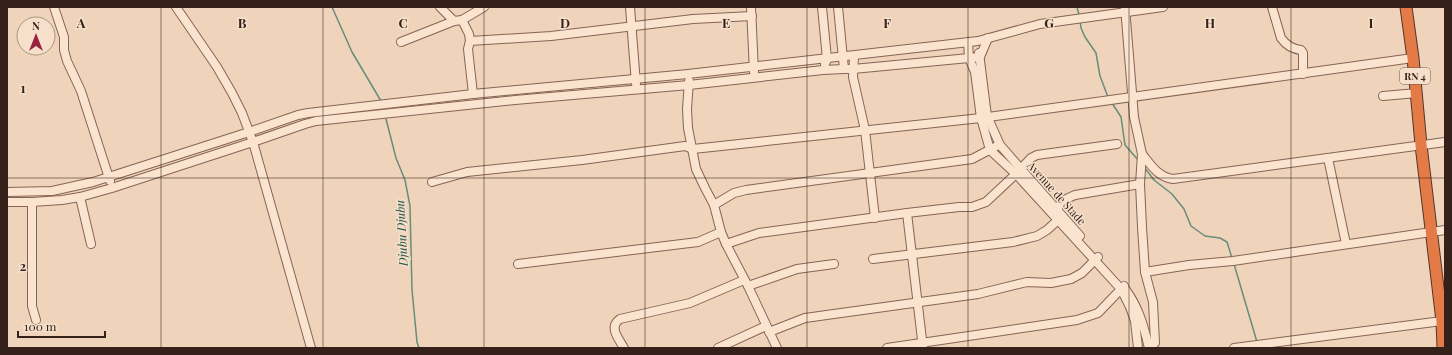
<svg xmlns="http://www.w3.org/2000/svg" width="1452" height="355" viewBox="0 0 1452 355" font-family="'Playfair Display',serif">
	<rect width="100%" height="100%" fill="#efd4bb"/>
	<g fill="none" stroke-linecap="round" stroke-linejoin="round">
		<!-- stream -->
		<g stroke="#678d7b" stroke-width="1.5">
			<path d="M332 7 352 52 381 101"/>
			<path d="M1077 7 1079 15"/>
			<path d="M1080 20 1081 28 1085 37 1096 53 1100 76 1108 97"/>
			<path d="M1112 103 1121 117 1125 145 1139 161"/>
			<path d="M386 119 396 158 405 180 410 206 412 290 417 342 419 348"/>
			<path d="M1144 167 1154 180 1172 194 1184 209 1191 226 1205 236 1220 238 1227 242 1232 258"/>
			<path d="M1234 264 1257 342"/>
		</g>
		<!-- minor casing -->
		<g stroke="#876455" stroke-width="10">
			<g id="minor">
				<path d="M54 7 64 37V50L67 61 81 91 110 181"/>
				<path d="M176 7 217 67 232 93 242 113 253 142 311 348"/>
				<path d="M440 7 454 21 462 20 469 34 470 41 468 49 473 94"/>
				<path d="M630 7 636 84"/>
				<path d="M751 7 754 72"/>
				<path d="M822 7 827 59 825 64"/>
				<path d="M838 7 844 69"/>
				<path d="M1125 7 1134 117 1142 154 1140 184 1142 227 1145 272 1153 302 1155 343 1150 348"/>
				<path d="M1272 7 1281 38C1286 45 1292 49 1301 50L1303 53V74"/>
				<path d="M462 20 484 7"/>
				<path d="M470 41 551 36 693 19 752 16"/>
				<path d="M401 42 454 21"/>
				<path d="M968 42 969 58 975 72 981 118 990 150 1016 174 1121 289 1130 307 1135 321 1138 348"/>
				<path d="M979 53 987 116 1000 145 1080 236"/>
				<path d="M854 56 853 77 865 130 875 218"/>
				<path d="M689 81 687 109 688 128 696 169 705 188 714 205 721 232 726 244 748 286 777 348"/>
				<path d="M1383 96 1417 93"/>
				<path d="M1142 154C1151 165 1158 177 1173 179L1445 142"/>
				<path d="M1328 158 1346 244"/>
				<path d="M432 182 467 172 582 160 685 146 693 149 981 118 1413 58"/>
				<path d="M7 192 52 191 93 182 249 132 298 115 308 113 473 94 688 74 978 41 1040 24 1163 7"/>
				<path d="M80 197 91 244"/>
				<path d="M7 202H32L62 200 80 197 112 188 253 142 305 124 316 121 515 100 689 85 823 70 844 69H853L969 58 980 57 988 38"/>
				<path d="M32 202V306L36 320"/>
				<path d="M714 205 734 193 746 190 972 159 995 147"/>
				<path d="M907 213 923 348"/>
				<path d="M1057 213C1057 204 1067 198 1075 195L1140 184"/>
				<path d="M726 244 759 233 907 213 959 207H972L986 202 1016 174 1031 158 1037 155 1117 144"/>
				<path d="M873 259 1013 242 1037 236 1047 230 1058 220"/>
				<path d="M518 264 698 242 721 232"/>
				<path d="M1145 272 1189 265 1233 261 1445 230"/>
				<path d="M748 286 797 269 834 264"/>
				<path d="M1126 290C1139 308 1144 327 1149 348"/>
				<path d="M769 332 805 318 978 294 1027 282 1051 283 1071 279 1082 273 1098 257"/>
				<path d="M624 348C619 339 608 327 620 319L690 303 744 280"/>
				<path d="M718 348 766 326"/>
				<path d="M887 348 1077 320 1098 313 1124 286"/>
				<path d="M1234 348 1442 321"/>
			</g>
		</g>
		<!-- highway casing -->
		<g stroke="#54342a" stroke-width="13">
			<path id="highway" d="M1406 7 1413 58 1421 145 1442 321 1443 348"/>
		</g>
		<!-- minor -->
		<use href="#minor" stroke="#fae3cf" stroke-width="8"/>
		<!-- highway -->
		<use href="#highway" stroke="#e47b47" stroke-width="11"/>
	</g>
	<!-- grid -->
	<path fill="none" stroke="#35211a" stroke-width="1" stroke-opacity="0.55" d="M161 7V348M323 7V348M484 7V348M645 7V348M807 7V348M968 7V348M1129 7V348M1291 7V348M7 178H1445"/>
	<g text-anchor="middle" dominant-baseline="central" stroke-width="3" stroke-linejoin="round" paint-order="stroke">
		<!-- shield labels -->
		<rect fill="#f6e0cb" stroke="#6f5a4f" stroke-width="1" x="1400" y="68" width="30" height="16" rx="3"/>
		<g font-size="10" font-weight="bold" fill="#35211a">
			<text x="1415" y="76">RN 4</text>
		</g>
		<!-- street labels -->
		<g font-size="11" fill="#35211a" stroke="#f6e0cb">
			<text transform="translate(1057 193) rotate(48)">Avenue de Stade</text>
		</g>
		<!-- water labels -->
		<g font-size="12" font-style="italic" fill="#295649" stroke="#f6e0cb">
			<text transform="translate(401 233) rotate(-93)">Djubu Djubu</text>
		</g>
	</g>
	<g font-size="13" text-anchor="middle" font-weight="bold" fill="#35211a" stroke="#f6e0cb" stroke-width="3" stroke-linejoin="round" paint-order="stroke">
		<text x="81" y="28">A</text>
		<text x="242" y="28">B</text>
		<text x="403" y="28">C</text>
		<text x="565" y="28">D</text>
		<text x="726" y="28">E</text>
		<text x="887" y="28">F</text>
		<text x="1049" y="28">G</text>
		<text x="1210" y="28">H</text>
		<text x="1371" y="28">I</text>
		<text x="23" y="93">1</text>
		<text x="23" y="271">2</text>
	</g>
	<!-- border -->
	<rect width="1452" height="355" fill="none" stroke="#35211a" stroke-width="16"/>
	<!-- north arrow -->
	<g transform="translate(36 36)"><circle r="19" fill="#f6e0cb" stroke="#a99484"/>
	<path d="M0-3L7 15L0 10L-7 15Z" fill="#98233e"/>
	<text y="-6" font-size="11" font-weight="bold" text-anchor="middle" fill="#35211a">N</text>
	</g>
	<!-- scale -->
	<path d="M18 331v6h87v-6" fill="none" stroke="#35211a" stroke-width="2"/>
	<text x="24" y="331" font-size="12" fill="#35211a" stroke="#f6e0cb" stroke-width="3" paint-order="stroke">100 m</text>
</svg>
